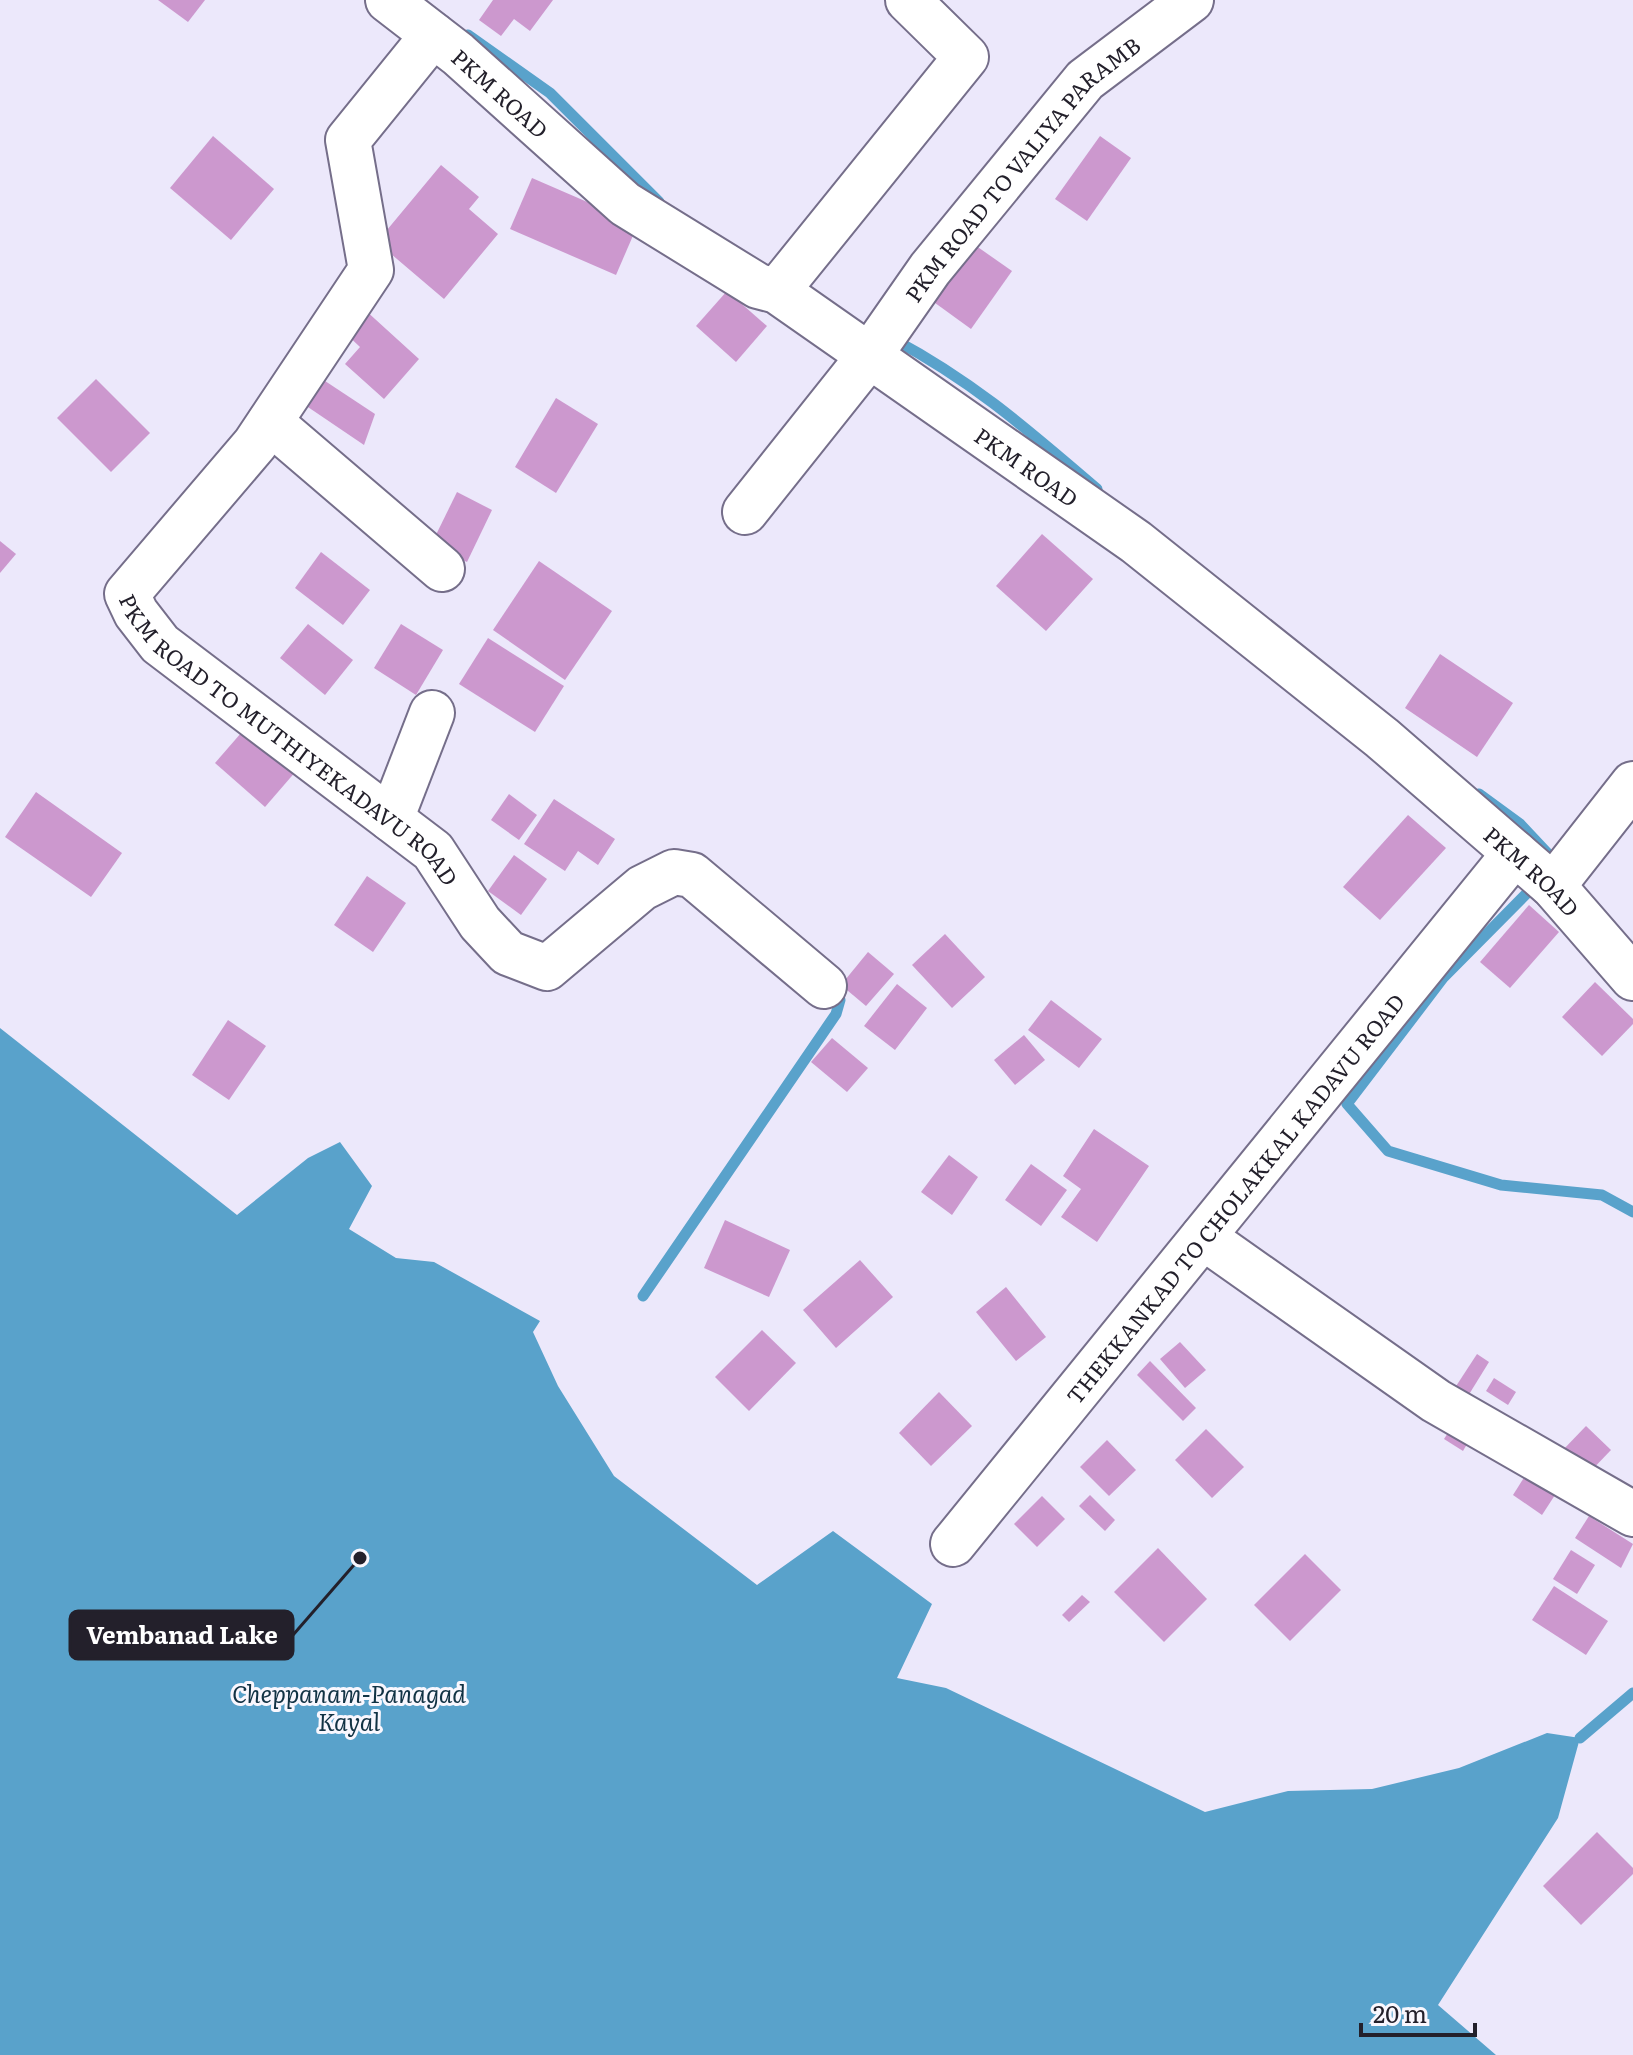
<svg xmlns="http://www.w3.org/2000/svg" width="1633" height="2055" viewBox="0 0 1633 2055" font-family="Literata,serif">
	<rect width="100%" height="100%" fill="#ece8fb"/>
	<!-- water -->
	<path fill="#59a2cb" d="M0 1028 237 1215 308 1158 340 1142 372 1186 349 1229 396 1258 434 1262 540 1321 533 1332 558 1386 614 1476 757 1585 833 1531 932 1604 897 1678 946 1688 1205 1812 1288 1791 1372 1789 1459 1768 1547 1733 1580 1738 1558 1818 1438 2005 1496 2055H0Z"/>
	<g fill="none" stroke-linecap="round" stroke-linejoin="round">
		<!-- stream -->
		<g stroke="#59a2cb" stroke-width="11">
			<path d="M468 35 550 93 659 202"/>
			<path d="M893 339C974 382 1028 430 1097 489"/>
			<path d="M1479 794 1520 824 1550 856"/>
			<path d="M1536 884 1443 978 1347 1104 1388 1151 1501 1185 1602 1195 1633 1212"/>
			<path d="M643 1296 836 1014 840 1000 832 989"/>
			<path d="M1580 1738 1633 1693"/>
		</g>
	</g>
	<!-- building -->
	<g fill="#cc98ce">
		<path d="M158 0H205L188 22Z"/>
		<path d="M493 0H553L530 31 514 19 501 36 479 20Z"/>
		<path d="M213 136 274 189 231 240 170 188Z"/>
		<path d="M1100 136 1131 158 1087 221 1055 199Z"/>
		<path d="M441 165 479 197 469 209 498 234 444 299 377 242Z"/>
		<path d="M532 178 638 224 616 275 510 229Z"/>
		<path d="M972 243 1012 271 971 329 931 300Z"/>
		<path d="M727 291 767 326 736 362 696 326Z"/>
		<path d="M364 309 419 359 384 399 345 364 360 347 343 331Z"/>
		<path d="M319 377 375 414 364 445 302 403Z"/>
		<path d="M96 379 150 433 111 472 57 418Z"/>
		<path d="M556 398 598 424 556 493 515 467Z"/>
		<path d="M457 492 492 510 467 562 431 545Z"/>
		<path d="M1042 534 1093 579 1046 631 996 586Z"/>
		<path d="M0 541 16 554 0 573Z"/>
		<path d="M321 552 370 590 343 625 295 588Z"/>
		<path d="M539 561 612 611 565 680 493 630Z"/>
		<path d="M308 624 353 660 325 695 280 658Z"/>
		<path d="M401 624 443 650 416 695 374 668Z"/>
		<path d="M488 638 564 686 535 732 459 684Z"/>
		<path d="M1440 654 1513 703 1477 757 1405 708Z"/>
		<path d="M248 725 297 770 265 807 215 763Z"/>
		<path d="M36 792 122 853 91 897 5 837Z"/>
		<path d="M509 794 537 815 519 840 491 820Z"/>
		<path d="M554 799 615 839 598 865 578 851 565 871 524 844Z"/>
		<path d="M1408 815 1446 848 1380 920 1343 887Z"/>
		<path d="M514 855 547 879 521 915 488 891Z"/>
		<path d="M367 876 406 903 373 952 334 925Z"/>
		<path d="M1529 905 1559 932 1510 988 1480 962Z"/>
		<path d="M945 934 985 977 952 1008 912 965Z"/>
		<path d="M868 952 894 974 866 1006 841 985Z"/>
		<path d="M1595 982 1633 1019V1024L1602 1056 1562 1017Z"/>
		<path d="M897 984 927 1008 895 1050 864 1026Z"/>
		<path d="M1051 1000 1102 1039 1079 1068 1028 1030Z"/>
		<path d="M228 1020 266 1046 229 1100 192 1075Z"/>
		<path d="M1024 1035 1045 1060 1015 1085 994 1060Z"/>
		<path d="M832 1038 868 1068 847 1092 811 1062Z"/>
		<path d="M1094 1129 1149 1166 1097 1242 1061 1217 1081 1189 1063 1176Z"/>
		<path d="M949 1155 978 1177 952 1215 921 1192Z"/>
		<path d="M1031 1164 1067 1190 1041 1226 1005 1200Z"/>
		<path d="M725 1220 790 1250 769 1297 704 1268Z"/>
		<path d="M860 1260 893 1297 836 1348 803 1310Z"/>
		<path d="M1006 1287 1046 1337 1016 1361 976 1312Z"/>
		<path d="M762 1330 796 1363 749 1411 715 1377Z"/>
		<path d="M1180 1342 1206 1370 1185 1388 1160 1359Z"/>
		<path d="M1477 1354 1489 1362 1460 1409 1447 1400Z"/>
		<path d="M1150 1361 1196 1408 1183 1421 1137 1375Z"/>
		<path d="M1494 1378 1516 1392 1508 1405 1486 1391Z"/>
		<path d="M939 1392 972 1426 931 1466 899 1433Z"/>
		<path d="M1453 1425 1471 1437 1463 1451 1444 1439Z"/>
		<path d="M1586 1426 1611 1450 1586 1476 1561 1452Z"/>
		<path d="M1206 1429 1244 1467 1212 1498 1175 1460Z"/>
		<path d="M1107 1440 1136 1470 1109 1496 1080 1467Z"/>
		<path d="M1525 1476 1555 1495 1542 1515 1513 1495Z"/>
		<path d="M1090 1495 1115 1520 1105 1531 1079 1506Z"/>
		<path d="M1042 1496 1065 1519 1037 1547 1014 1524Z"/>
		<path d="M1589 1516 1633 1544 1621 1568 1575 1538Z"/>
		<path d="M1158 1548 1207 1599 1164 1642 1114 1592Z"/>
		<path d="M1571 1550 1595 1565 1577 1594 1553 1579Z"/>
		<path d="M1305 1554 1341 1590 1290 1641 1254 1605Z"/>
		<path d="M1554 1586 1608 1621 1586 1655 1532 1620Z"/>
		<path d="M1082 1595 1090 1602 1069 1622 1062 1615Z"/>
		<path d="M1597 1832 1633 1868V1874L1581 1925 1543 1886Z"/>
	</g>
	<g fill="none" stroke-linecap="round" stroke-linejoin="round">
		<!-- minor casing -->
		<g stroke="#756e8a" stroke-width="48">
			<g id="minor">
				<path id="s1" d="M388 0 458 54 625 204 758 286 777 291 1136 542 1382 738 1553 886 1633 978"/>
				<path id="s2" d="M433 35 348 140 371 270 255 444 127 594 136 613 160 644 433 851 480 923 508 953 547 968 642 888 674 872 692 875 824 986"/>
				<path d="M777 291 966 57 908 0"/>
				<path d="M270 422 442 569"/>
				<path id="s3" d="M745 512 870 355 930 269 1085 80 1191 0"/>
				<path d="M391 819 432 713"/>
				<path d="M1553 886 1633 784"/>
				<path d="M1203 1237 1436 1401 1633 1514"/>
				<path id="s4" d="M953 1544 1515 853"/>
			</g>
		</g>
		<!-- minor -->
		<use href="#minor" stroke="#fff" stroke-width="44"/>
	</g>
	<g text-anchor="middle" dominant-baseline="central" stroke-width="6" stroke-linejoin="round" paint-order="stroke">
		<!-- street labels -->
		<g font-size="22" fill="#23202b" stroke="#f9f7fe">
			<text stroke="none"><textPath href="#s1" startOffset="146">PKM ROAD</textPath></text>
			<text stroke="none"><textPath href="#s3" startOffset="442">PKM ROAD TO VALIYA PARAMB</textPath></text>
			<text stroke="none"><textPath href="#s1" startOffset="794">PKM ROAD</textPath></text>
			<text stroke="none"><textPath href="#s2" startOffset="894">PKM ROAD TO MUTHIYEKADAVU ROAD</textPath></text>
			<text stroke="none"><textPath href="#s1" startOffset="1442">PKM ROAD</textPath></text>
			<text stroke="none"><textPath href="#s4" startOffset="446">THEKKANKAD TO CHOLAKKAL KADAVU ROAD</textPath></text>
		</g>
		<!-- water labels -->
		<g font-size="24" font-style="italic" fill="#113244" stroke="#f9f7fe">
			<text x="349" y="1692">Cheppanam-Panagad<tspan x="349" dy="28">Kayal</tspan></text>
		</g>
	</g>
	<!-- callouts -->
	<path fill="none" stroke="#23202b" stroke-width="3" d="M360 1558L293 1635"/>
	<circle fill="#23202b" stroke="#f9f7fe" stroke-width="3" cx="360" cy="1558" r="8"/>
	<rect fill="#23202b" stroke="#23202b" stroke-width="3" x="70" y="1611" width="223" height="48" rx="8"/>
	<g font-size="24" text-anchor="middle" font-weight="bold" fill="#fff">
		<text x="182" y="1644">Vembanad Lake</text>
	</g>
	<!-- scale -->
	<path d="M1361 2023v12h114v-12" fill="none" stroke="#23202b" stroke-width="4"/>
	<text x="1373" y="2023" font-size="24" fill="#23202b" stroke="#f9f7fe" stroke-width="6" paint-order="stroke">20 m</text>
</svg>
